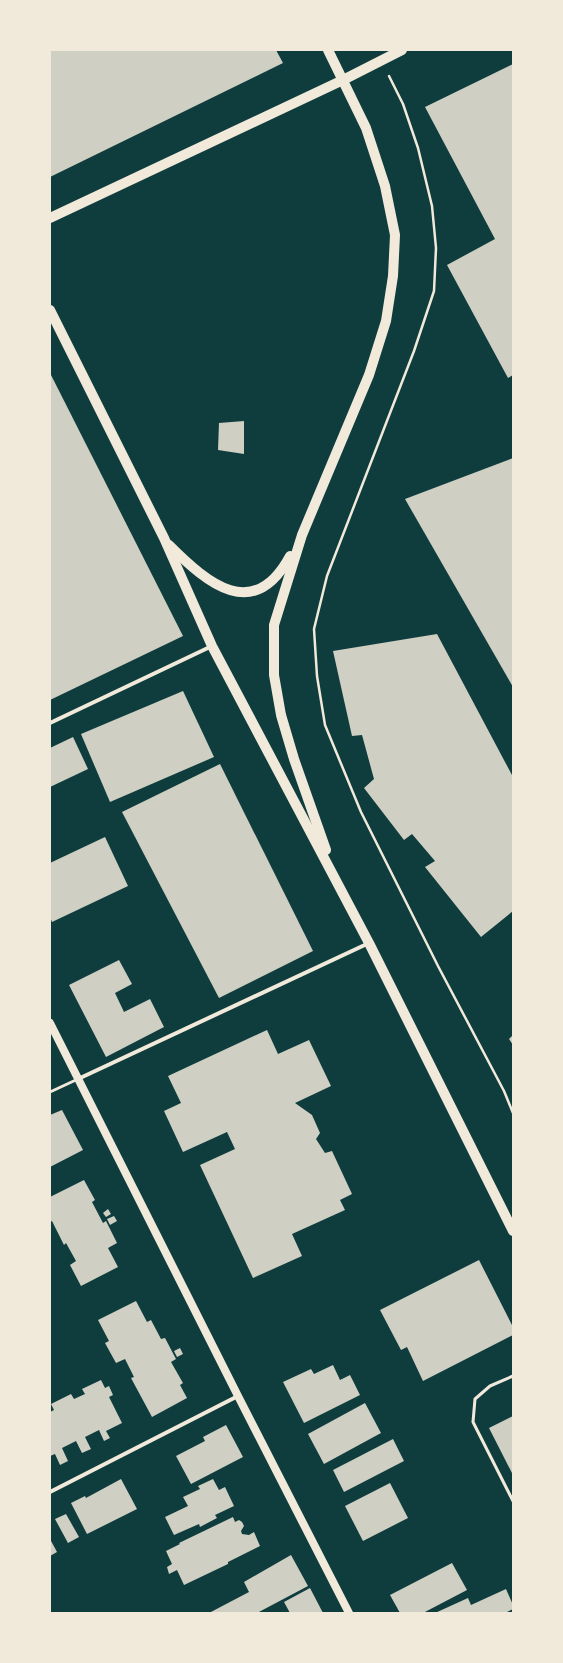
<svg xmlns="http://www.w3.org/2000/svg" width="563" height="1663" viewBox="0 0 563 1663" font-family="Helvetica,sans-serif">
	<rect width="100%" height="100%" fill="#0f3d3e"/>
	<!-- building -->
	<g fill="#cfcfc3">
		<path d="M50 50H276L283 63 50 177Z"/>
		<path d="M513 64V375L508 378 447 265 495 239 425 107Z"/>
		<path d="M50 373 183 636 50 700Z"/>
		<path d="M244 421V454L218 450 219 423Z"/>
		<path d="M513 458V687L405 499Z"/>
		<path d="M437 634 513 777V911L481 937 425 867 435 861 412 834 404 840 364 788 374 779 362 735 352 736 333 651Z"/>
		<path d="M183 691 214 757 110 802 81 734Z"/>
		<path d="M73 737 88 769 50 787V748Z"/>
		<path d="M220 764 313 951 219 998 122 812Z"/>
		<path d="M105 837 128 886 52 922 50 917V863Z"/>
		<path d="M119 960 132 984 115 993 124 1012 150 999 164 1027 106 1057 69 985Z"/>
		<path d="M267 1030 278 1054 309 1040 331 1086 295 1103 312 1115 320 1133 316 1139 325 1153 332 1151 352 1194 340 1200 345 1210 292 1234 302 1256 253 1278 200 1165 235 1149 227 1132 183 1152 164 1111 181 1103 168 1076Z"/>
		<path d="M513 1035V1045L509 1039Z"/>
		<path d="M62 1110 83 1150 50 1167V1115Z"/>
		<path d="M84 1180 95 1200 92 1202 103 1223 106 1221 117 1243 108 1248 118 1267 81 1286 70 1265 76 1261 66 1243 64 1245 52 1221 50 1222V1197Z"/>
		<path d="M108 1209 111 1214 106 1217 103 1213Z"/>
		<path d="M114 1216 117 1221 110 1225 107 1219Z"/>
		<path d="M479 1260 513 1327V1335L423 1381 407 1347 401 1350 380 1310Z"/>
		<path d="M136 1301 147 1322 151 1320 161 1339 165 1338 176 1359 171 1362 183 1383 180 1385 187 1398 152 1417 131 1378 134 1377 125 1359 116 1363 105 1343 109 1341 98 1320Z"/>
		<path d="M180 1348 183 1354 177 1357 174 1351Z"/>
		<path d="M333 1365 340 1380 350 1375 360 1395 304 1423 283 1382 311 1369 314 1374Z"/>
		<path d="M101 1380 105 1388 109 1386 113 1395 109 1397 122 1423 106 1431 110 1438 104 1441 99 1430 85 1437 91 1449 82 1453 76 1441 62 1448 68 1461 60 1465 55 1454 50 1456V1412L54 1410 51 1404 71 1394 74 1399 85 1394 82 1389Z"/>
		<path d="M365 1403 381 1433 324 1464 308 1434Z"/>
		<path d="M513 1416V1475L489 1428Z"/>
		<path d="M226 1425 243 1457 191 1484 176 1456 205 1441 203 1437Z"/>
		<path d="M393 1439 404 1461 344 1492 333 1470Z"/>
		<path d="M121 1479 137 1509 87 1534 71 1503 85 1496 86 1498Z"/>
		<path d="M213 1479 219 1490 225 1487 234 1506 215 1515 217 1518 200 1527 199 1524 174 1535 165 1517 188 1506 183 1497 200 1489 198 1486Z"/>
		<path d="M390 1483 408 1518 363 1541 345 1506Z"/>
		<path d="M66 1514 79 1537 68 1543 55 1519Z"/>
		<path d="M233 1517 235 1522 239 1520 242 1522 244 1526 241 1531 242 1534 249 1535 254 1532 260 1546 228 1562V1564L184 1585 177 1570 169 1574 167 1567 172 1564 166 1551 180 1544 179 1543Z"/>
		<path d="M50 1539 57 1552 50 1556Z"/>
		<path d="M291 1555 308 1586 257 1613H209L249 1592 244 1582Z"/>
		<path d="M452 1563 467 1590 423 1613H400L390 1595Z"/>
		<path d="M310 1588 323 1613H290L284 1602Z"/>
		<path d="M506 1589 513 1605V1609L505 1613H435L468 1598 471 1605Z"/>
	</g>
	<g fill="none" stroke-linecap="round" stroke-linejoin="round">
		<!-- path -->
		<path stroke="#f1e9da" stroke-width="2.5" d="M389 76 403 104 418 148 432 206 436 248 434 291 414 351 327 576 314 629 317 676 325 725 361 812 438 966 504 1091 513 1113"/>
		<!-- service -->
		<g stroke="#f1e9da" stroke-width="3">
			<path d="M50 1092 78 1079"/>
			<path d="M513 1376 490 1386 475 1399 473 1422 513 1501"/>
		</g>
		<!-- minor -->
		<g stroke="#f1e9da" stroke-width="4">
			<path d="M50 723 212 646"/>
			<path d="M78 1079 369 943"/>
			<path d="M50 1492 238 1396"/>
		</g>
		<!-- secondary -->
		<path stroke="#f1e9da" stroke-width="8" d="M50 1023 238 1396 349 1613"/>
		<!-- primary -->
		<g stroke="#f1e9da" stroke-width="10">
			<path d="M50 218 343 80 402 50"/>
			<path d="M50 310 164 538 212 646 369 943 513 1231"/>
			<path d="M169 545C208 584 254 623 290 556"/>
			<path d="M326 850 294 759 281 715 274 675V625L302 535 369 375 386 321 393 276 395 235 385 186 366 128 328 50"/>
		</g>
	</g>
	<!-- border -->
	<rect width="563" height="1663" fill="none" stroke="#f1e9da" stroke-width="102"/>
</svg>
